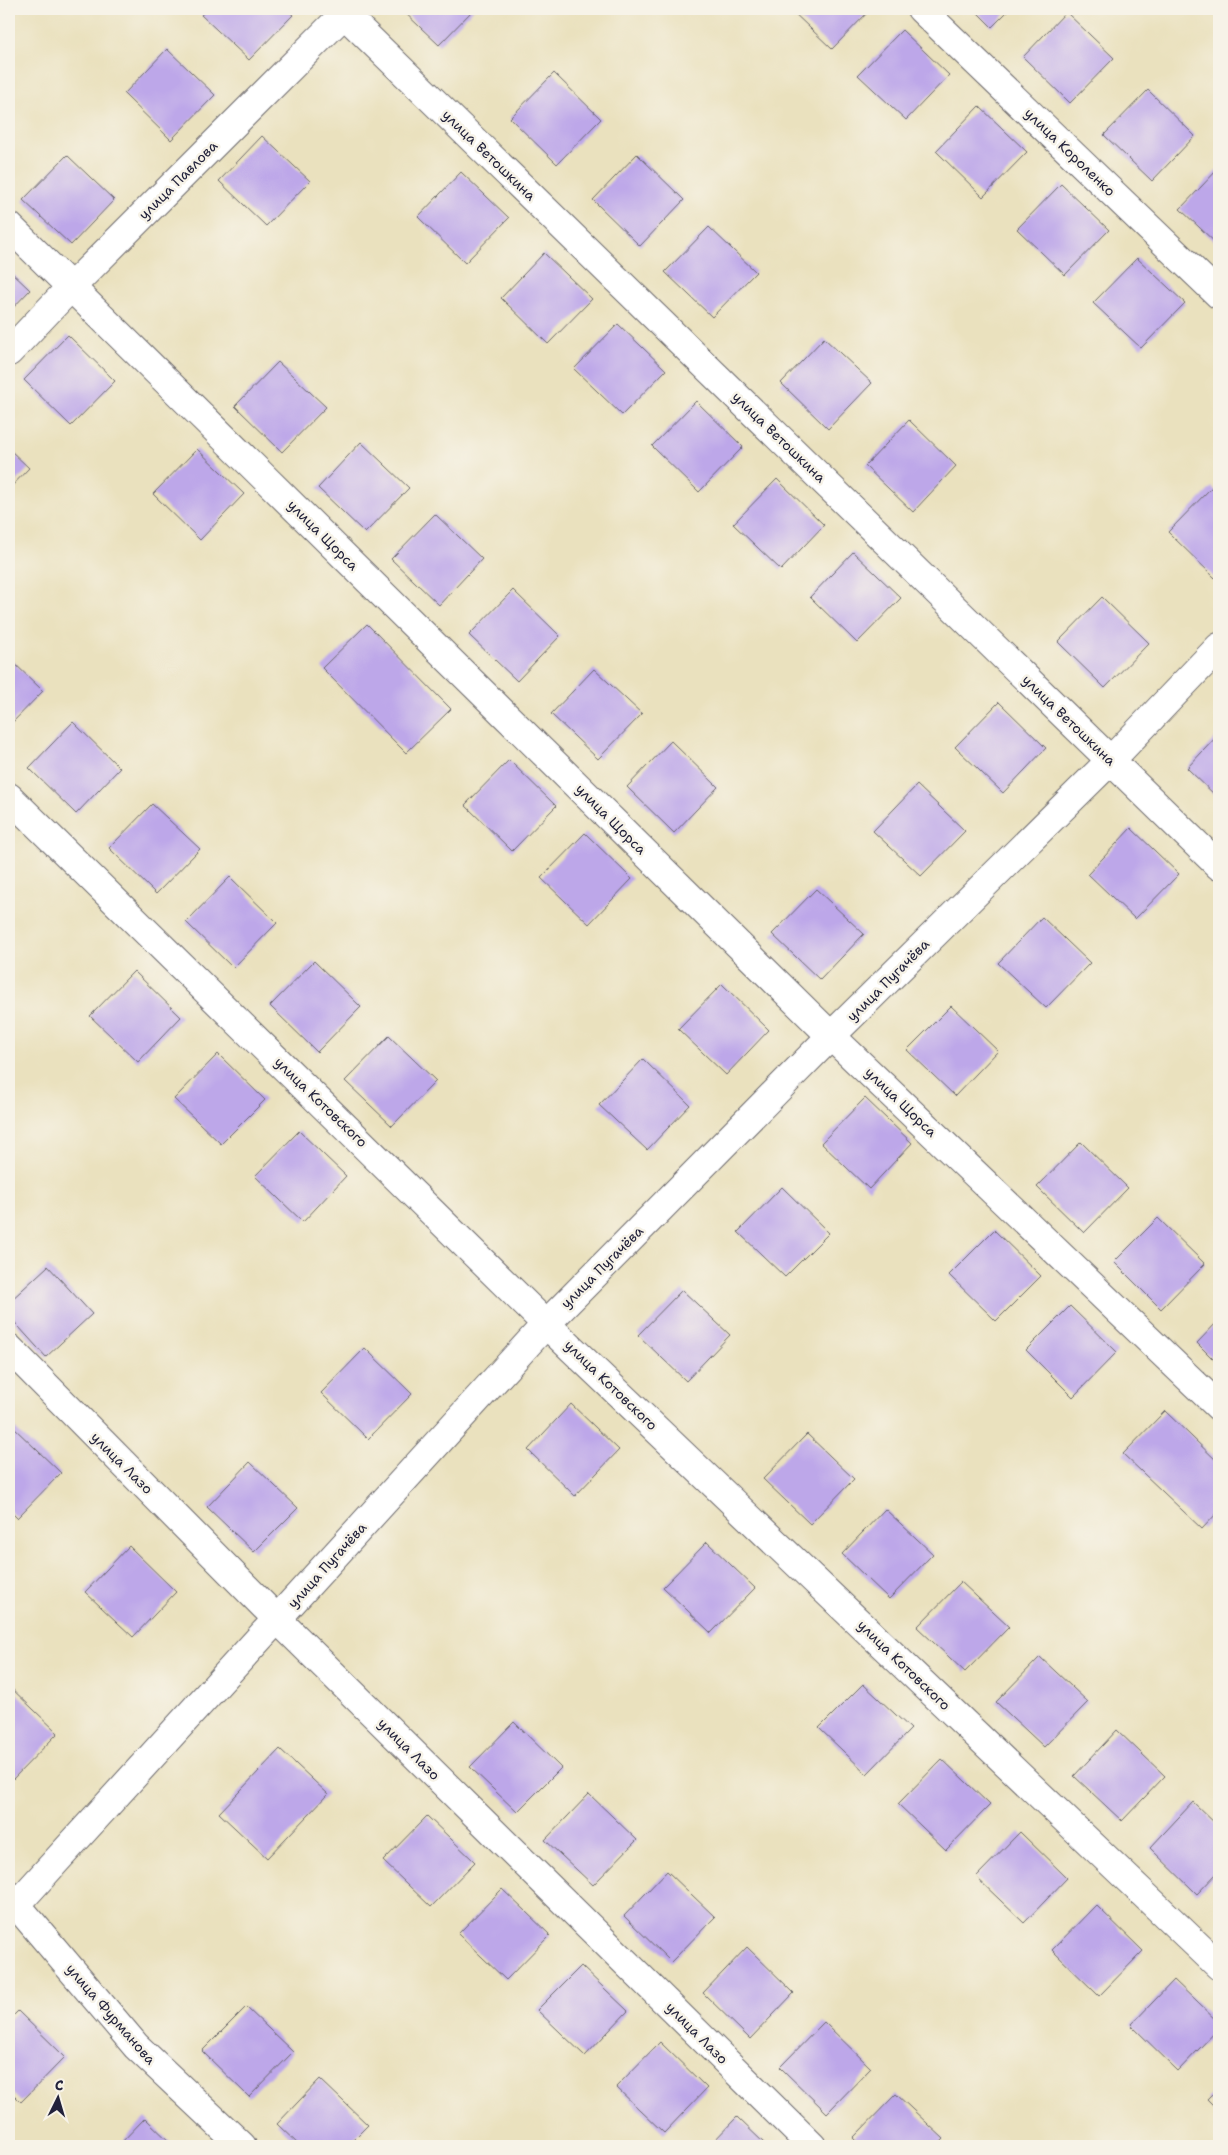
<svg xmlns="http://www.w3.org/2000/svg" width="1228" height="2155" viewBox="0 0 1228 2155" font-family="'Shantell Sans',sans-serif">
	<rect width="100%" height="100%" fill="#f7f3e8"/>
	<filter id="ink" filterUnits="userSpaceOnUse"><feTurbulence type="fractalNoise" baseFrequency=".02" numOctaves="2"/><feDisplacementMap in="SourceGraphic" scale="10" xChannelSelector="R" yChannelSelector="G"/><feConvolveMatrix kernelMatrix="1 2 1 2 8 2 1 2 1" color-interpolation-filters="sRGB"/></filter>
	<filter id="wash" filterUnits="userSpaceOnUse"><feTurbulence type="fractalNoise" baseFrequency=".0096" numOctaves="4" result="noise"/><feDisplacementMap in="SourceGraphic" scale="20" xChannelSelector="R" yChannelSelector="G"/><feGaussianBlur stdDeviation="1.12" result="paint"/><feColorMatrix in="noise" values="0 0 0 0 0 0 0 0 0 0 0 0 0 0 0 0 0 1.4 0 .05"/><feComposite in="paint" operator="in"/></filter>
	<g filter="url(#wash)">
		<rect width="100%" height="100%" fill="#eae1be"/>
		<g id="blocks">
			<!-- building -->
			<g fill="#bda7e9">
				<path d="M208 9H286L293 15 249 60 201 15Z"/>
				<path d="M401 9H474L439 45Z"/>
				<path d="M790 9H871L832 49Z"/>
				<path d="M974 9H1010L992 27Z"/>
				<path d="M1066 12 1114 58 1070 103 1023 57Z"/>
				<path d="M902 30 949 75 906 120 858 75Z"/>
				<path d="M167 49 215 95 171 140 124 94Z"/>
				<path d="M554 73 601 119 557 164 510 118Z"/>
				<path d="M1148 90 1195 136 1152 181 1104 135Z"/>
				<path d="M979 106 1027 152 983 197 936 151Z"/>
				<path d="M262 136 310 181 266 226 219 181Z"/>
				<path d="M637 154 684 200 640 246 593 200Z"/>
				<path d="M67 155 114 200 71 245 23 200Z"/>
				<path d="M1219 168V246L1180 209Z"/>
				<path d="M461 172 509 218 465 263 418 217Z"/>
				<path d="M1061 184 1109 230 1065 275 1017 229Z"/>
				<path d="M709 227 756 272 712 317 665 272Z"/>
				<path d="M544 253 592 299 548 344 501 298Z"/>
				<path d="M1137 258 1185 303 1141 348 1093 303Z"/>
				<path d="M9 270 30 290 9 312Z"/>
				<path d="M618 324 666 370 622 415 574 369Z"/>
				<path d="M68 335 115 381 71 426 24 380Z"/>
				<path d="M824 338 872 383 828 429 781 383Z"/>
				<path d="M278 362 326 407 282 452 235 406Z"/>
				<path d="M696 401 743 447 699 492 652 446Z"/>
				<path d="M909 420 956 466 913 512 865 466Z"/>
				<path d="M361 442 409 488 365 533 318 488Z"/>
				<path d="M9 449 29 468 9 489Z"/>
				<path d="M197 449 244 494 200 540 153 494Z"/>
				<path d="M777 479 824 525 781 570 733 524Z"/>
				<path d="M1212 487 1219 494V574L1215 578 1168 532Z"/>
				<path d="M435 514 482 559 439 605 391 559Z"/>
				<path d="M853 552 901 598 857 643 810 597Z"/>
				<path d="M513 590 560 636 517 681 469 635Z"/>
				<path d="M1102 597 1149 643 1105 688 1058 642Z"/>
				<path d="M367 624 451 709 406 753 322 668Z"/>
				<path d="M9 658 43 691 9 726Z"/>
				<path d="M594 669 642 714 598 759 551 714Z"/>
				<path d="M999 702 1046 748 1003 793 955 747Z"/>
				<path d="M73 722 120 768 76 814 29 768Z"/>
				<path d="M1219 734V799L1187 768Z"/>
				<path d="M671 741 718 787 674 833 627 787Z"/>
				<path d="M509 760 556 806 512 851 465 805Z"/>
				<path d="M917 785 965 831 921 876 873 831Z"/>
				<path d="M152 804 200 849 156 894 109 848Z"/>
				<path d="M1131 828 1179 874 1135 919 1088 874Z"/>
				<path d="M585 833 632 879 589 924 541 878Z"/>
				<path d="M230 877 277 923 233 968 186 922Z"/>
				<path d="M816 889 864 934 820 980 772 934Z"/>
				<path d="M1042 917 1090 963 1046 1008 998 963Z"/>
				<path d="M314 961 361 1007 317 1052 270 1006Z"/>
				<path d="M134 971 181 1017 138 1062 90 1016Z"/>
				<path d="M722 984 769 1030 726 1075 678 1029Z"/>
				<path d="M951 1006 998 1051 955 1096 907 1050Z"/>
				<path d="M389 1036 436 1081 392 1126 345 1081Z"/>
				<path d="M218 1054 265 1100 221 1144 174 1099Z"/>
				<path d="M643 1059 690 1105 647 1150 599 1105Z"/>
				<path d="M865 1098 912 1143 869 1189 821 1143Z"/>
				<path d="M299 1131 346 1176 303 1222 255 1176Z"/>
				<path d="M1081 1142 1128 1188 1084 1233 1037 1187Z"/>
				<path d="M782 1187 829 1233 785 1277 738 1232Z"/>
				<path d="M1158 1218 1205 1264 1161 1309 1114 1262Z"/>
				<path d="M994 1230 1041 1276 996 1321 949 1275Z"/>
				<path d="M48 1266 92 1314 46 1357 9 1316V1302Z"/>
				<path d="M682 1290 730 1335 686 1381 638 1335Z"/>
				<path d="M1070 1306 1117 1352 1073 1397 1026 1350Z"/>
				<path d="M1219 1320V1365L1197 1343Z"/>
				<path d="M365 1348 412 1394 368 1439 321 1393Z"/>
				<path d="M571 1404 619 1450 575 1496 528 1450Z"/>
				<path d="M1165 1411 1219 1463V1511L1202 1529 1123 1454Z"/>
				<path d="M13 1427 61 1473 17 1518 9 1510V1432Z"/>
				<path d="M807 1434 854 1479 810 1524 763 1479Z"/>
				<path d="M250 1462 298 1508 254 1552 207 1507Z"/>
				<path d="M885 1509 933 1554 889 1599 842 1554Z"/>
				<path d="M707 1542 755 1588 711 1633 663 1587Z"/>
				<path d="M129 1546 176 1592 133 1637 85 1592Z"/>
				<path d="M961 1582 1009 1627 965 1672 917 1627Z"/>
				<path d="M1040 1657 1088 1702 1044 1747 996 1702Z"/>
				<path d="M863 1684 911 1729 867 1774 819 1728Z"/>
				<path d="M9 1686 58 1733 9 1783Z"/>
				<path d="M514 1722 561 1768 517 1812 470 1767Z"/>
				<path d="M1117 1730 1165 1776 1122 1821 1074 1776Z"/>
				<path d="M280 1749 328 1794 267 1858 219 1813Z"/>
				<path d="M942 1759 990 1805 946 1850 898 1804Z"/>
				<path d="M589 1794 637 1840 593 1885 545 1840Z"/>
				<path d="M1193 1802 1219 1827V1871L1197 1894 1150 1848Z"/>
				<path d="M427 1816 475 1862 431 1907 383 1861Z"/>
				<path d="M1020 1832 1067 1878 1024 1923 976 1877Z"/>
				<path d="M667 1871 715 1917 671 1962 624 1916Z"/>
				<path d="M502 1889 550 1935 506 1980 458 1934Z"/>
				<path d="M1096 1905 1143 1951 1099 1996 1052 1950Z"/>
				<path d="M747 1947 794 1993 750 2039 703 1993Z"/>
				<path d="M581 1966 628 2011 585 2056 537 2010Z"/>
				<path d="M1174 1980 1219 2023V2028L1178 2071 1131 2025Z"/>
				<path d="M246 2007 293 2052 249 2097 202 2051Z"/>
				<path d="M18 2011 65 2057 21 2102 9 2090V2020Z"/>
				<path d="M824 2022 871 2068 827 2113 780 2067Z"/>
				<path d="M660 2042 707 2088 664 2133 616 2087Z"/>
				<path d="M320 2079 368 2125 347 2146H300L277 2124Z"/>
				<path d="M1219 2087V2111L1207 2099Z"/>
				<path d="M896 2094 944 2139 937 2146H861L853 2138Z"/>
				<path d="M737 2117 767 2146H709Z"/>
				<path d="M145 2118 174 2146H118Z"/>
			</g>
		</g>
	</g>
	<g filter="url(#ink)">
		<use href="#blocks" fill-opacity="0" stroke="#686569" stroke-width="1"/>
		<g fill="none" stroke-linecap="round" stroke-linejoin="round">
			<!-- minor casing -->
			<g stroke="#686569" stroke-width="30">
				<g id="minor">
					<path d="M339 9 1219 866"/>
					<path d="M921 9 1219 295"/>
					<path d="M9 226 831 1036 1219 1407"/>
					<path d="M9 352 71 287 349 9"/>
					<path d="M9 797 546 1324 1219 1966"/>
					<path d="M9 1348 277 1619 812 2146"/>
					<path d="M9 1896 136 2046 242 2146"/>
					<path d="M9 1910 17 1904 546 1324 831 1036 1111 760 1219 647"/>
				</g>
			</g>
			<!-- minor -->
			<use href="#minor" stroke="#fff" stroke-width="28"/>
		</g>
	</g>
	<g text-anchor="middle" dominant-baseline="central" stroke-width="5" stroke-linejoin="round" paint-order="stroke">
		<!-- street labels -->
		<g font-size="14" fill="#22223b" stroke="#f7f3e8">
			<text transform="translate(1070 152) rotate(44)">улица Короленко</text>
			<text transform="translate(489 155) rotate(44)">улица Ветошкина</text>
			<text transform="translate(178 180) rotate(-45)">улица Павлова</text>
			<text transform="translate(779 437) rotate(44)">улица Ветошкина</text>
			<text transform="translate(323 535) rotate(45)">улица Щорса</text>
			<text transform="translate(1069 720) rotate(44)">улица Ветошкина</text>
			<text transform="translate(611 819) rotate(45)">улица Щорса</text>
			<text transform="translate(888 980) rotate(-45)">улица Пугачёва</text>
			<text transform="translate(321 1102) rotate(44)">улица Котовского</text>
			<text transform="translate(901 1102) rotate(44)">улица Щорса</text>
			<text transform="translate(602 1267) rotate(-45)">улица Пугачёва</text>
			<text transform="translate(611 1385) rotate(44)">улица Котовского</text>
			<text transform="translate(122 1463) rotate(45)">улица Лазо</text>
			<text transform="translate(327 1565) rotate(-48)">улица Пугачёва</text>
			<text transform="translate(904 1665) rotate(44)">улица Котовского</text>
			<text transform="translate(409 1749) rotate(45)">улица Лазо</text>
			<text transform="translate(111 2014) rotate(49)">улица Фурманова</text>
			<text transform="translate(697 2033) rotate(45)">улица Лазо</text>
		</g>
	</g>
	<!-- margin -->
	<rect width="1228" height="2155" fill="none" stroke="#f7f3e8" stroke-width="30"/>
	<!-- north arrow -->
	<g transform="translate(58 2098) rotate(5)" stroke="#f7f3e8" stroke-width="4" paint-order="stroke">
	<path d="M0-4L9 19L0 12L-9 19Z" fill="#22223b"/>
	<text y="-8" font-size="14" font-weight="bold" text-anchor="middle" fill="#22223b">С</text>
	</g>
</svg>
